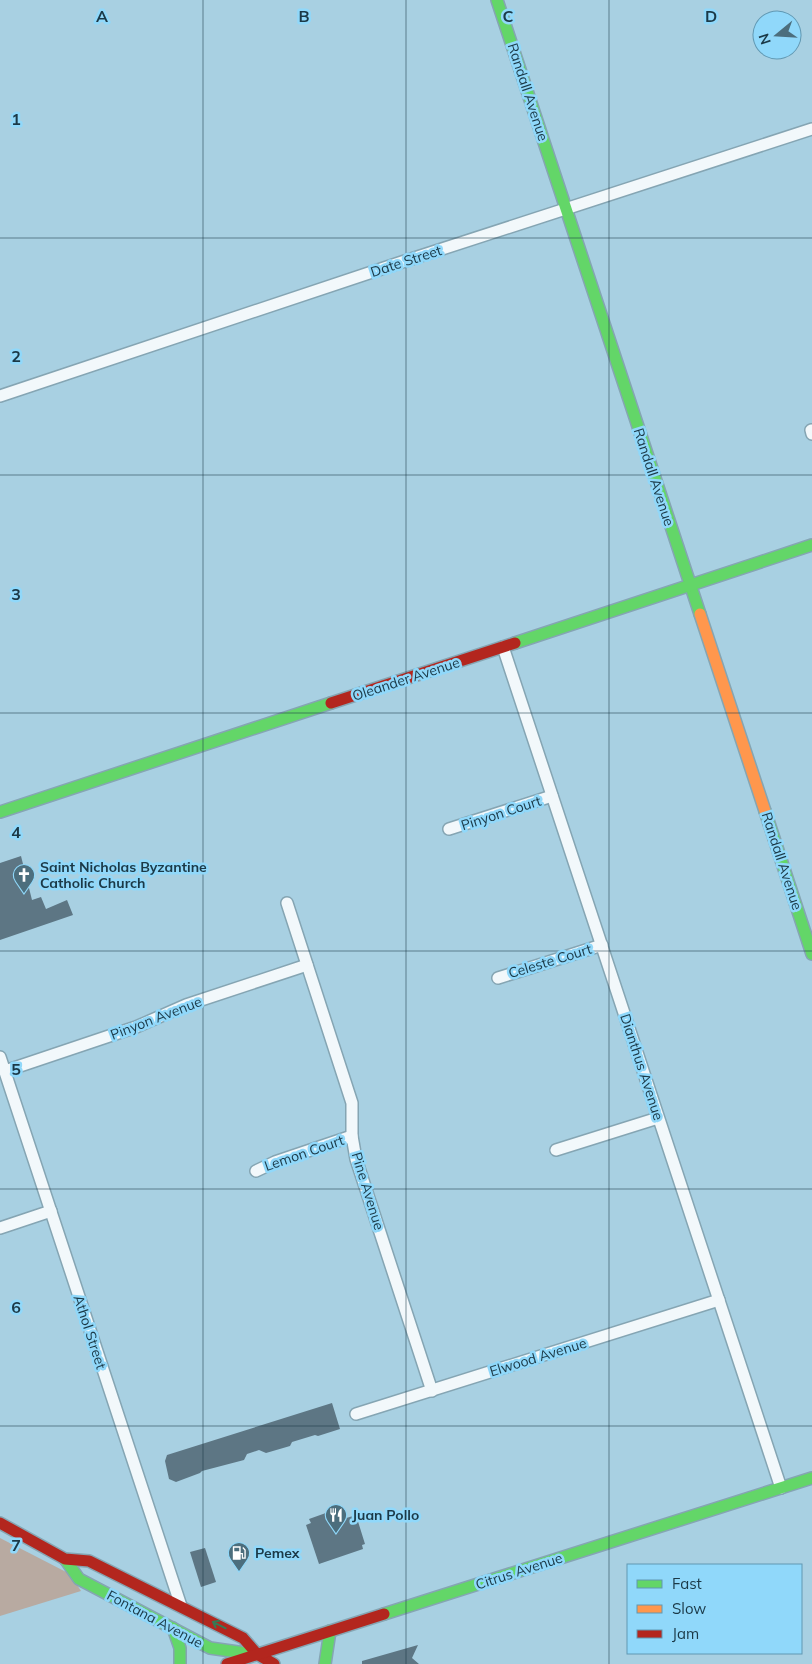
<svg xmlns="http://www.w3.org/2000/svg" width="812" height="1664" viewBox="0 0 812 1664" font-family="Mulish,sans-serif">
	<rect width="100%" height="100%" fill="#a8d0e2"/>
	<!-- green -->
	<path fill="#b8aaa1" d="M0 1538 70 1574 81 1591 0 1616Z"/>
	<!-- building -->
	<g fill="#5d7684">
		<path d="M21 856 32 900 41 897 46 909 67 900 73 915 0 940V863Z"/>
		<path d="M332 1403 340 1429 318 1436 315 1435 292 1442 290 1446 266 1453 259 1450 247 1454 244 1460 202 1471 200 1473 176 1482 169 1479 165 1461 167 1455Z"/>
		<path d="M337 1509 340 1520 356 1515 365 1544 362 1545 363 1549 319 1564 306 1525 311 1523 309 1519Z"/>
		<path d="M205 1548 216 1582 201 1587 190 1552Z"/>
		<path d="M418 1645 412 1658 419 1664H362V1661Z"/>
	</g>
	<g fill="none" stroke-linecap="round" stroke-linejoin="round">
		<!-- street casing -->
		<g stroke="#85a5b3" stroke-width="14">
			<g id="street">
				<path d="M0 396 402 262 812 129"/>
				<path d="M811 430 812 434"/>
				<path d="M503 647 781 1488"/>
				<path d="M449 829 552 796"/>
				<path d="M287 903 352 1103V1136L356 1159 432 1391"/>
				<path d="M498 978 602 945"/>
				<path d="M0 1057 181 1606"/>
				<path d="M5 1071 136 1027 186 1005 307 965"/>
				<path d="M556 1150 658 1118"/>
				<path d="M256 1171 275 1162 352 1136"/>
				<path d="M0 1228 51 1211"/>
				<path d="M356 1414 719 1300"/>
			</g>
		</g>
		<!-- fast casing -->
		<g stroke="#85a5b3" stroke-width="14">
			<g id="fast">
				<path d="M497 0 700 614"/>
				<path d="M515 643 812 545"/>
				<path d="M765 811 812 954"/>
				<path d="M0 812 331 703"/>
				<path d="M65 1559 79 1579 210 1648 252 1654"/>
				<path d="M384 1614 812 1478"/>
				<path d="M173 1628 180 1648V1664"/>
				<path d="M325 1664 330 1631"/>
			</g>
		</g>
		<!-- slow casing -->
		<g stroke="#85a5b3" stroke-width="14">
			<path id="slow" d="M700 614 765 811"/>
		</g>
		<!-- jam casing -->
		<g stroke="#85a5b3" stroke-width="14">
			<g id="jam">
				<path d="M331 703 515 643"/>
				<path d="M0 1523 65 1559 89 1561 243 1638 257 1654 274 1664"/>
				<path d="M227 1664 384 1614"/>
			</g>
		</g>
		<!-- street -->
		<use href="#street" stroke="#f2f8fb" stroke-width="11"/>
		<!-- fast -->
		<use href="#fast" stroke="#63d668" stroke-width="11"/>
		<!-- slow -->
		<use href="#slow" stroke="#ff974d" stroke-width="11"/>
		<!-- jam -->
		<use href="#jam" stroke="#b3261e" stroke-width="11"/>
	</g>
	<!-- one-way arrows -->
	<defs><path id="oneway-shaft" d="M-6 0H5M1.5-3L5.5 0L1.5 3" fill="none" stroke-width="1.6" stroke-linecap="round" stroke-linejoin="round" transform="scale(1.25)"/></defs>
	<use stroke="#387854" href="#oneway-shaft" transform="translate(219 1625) rotate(-153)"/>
	<!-- grid -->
	<path fill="none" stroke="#1b3947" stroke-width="1" stroke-opacity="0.55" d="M203 0V1664M406 0V1664M609 0V1664M0 238H812M0 475H812M0 713H812M0 951H812M0 1189H812M0 1426H812"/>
	<!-- icons -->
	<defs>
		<g id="church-pin" transform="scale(1.125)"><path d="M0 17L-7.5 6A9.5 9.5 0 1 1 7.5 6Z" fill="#4c6e7d" stroke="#90d8fa"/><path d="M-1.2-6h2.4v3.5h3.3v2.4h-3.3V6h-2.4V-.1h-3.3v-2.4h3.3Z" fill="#fff"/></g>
		<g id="restaurant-pin" transform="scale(1.125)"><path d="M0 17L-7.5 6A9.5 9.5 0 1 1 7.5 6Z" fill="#4c6e7d" stroke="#90d8fa"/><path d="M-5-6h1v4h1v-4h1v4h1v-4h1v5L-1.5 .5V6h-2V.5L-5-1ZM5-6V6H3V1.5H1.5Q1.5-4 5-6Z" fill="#fff"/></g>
		<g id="fuel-pin" transform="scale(1.125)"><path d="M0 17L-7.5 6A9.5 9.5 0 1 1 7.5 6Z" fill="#4c6e7d" stroke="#90d8fa"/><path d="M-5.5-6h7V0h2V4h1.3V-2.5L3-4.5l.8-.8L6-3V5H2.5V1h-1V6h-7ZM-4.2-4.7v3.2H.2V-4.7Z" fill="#fff"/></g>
	</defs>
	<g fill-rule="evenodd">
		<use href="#church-pin" x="24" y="875"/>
		<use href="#restaurant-pin" x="336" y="1515"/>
		<use href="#fuel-pin" x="239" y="1553"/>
	</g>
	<g text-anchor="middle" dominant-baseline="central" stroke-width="5" stroke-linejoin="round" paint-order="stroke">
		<!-- street labels -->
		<g font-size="14" fill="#1b3947" stroke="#90d8fa">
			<text transform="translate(528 92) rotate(72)">Randall Avenue</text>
			<text transform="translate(406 261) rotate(-18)">Date Street</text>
			<text transform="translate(654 477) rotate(72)">Randall Avenue</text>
			<text transform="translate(406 679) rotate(-18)">Oleander Avenue</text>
			<text transform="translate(501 813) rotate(-18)">Pinyon Court</text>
			<text transform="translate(782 861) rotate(72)">Randall Avenue</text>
			<text transform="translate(550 961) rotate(-17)">Celeste Court</text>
			<text transform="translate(156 1018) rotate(-21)">Pinyon Avenue</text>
			<text transform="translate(642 1067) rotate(72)">Dianthus Avenue</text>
			<text transform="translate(304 1153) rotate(-19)">Lemon Court</text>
			<text transform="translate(368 1191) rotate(73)">Pine Avenue</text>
			<text transform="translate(90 1332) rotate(72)">Athol Street</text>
			<text transform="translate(538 1357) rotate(-17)">Elwood Avenue</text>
			<text transform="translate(519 1571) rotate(-18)">Citrus Avenue</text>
			<text transform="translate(155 1619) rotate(28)">Fontana Avenue</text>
		</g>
		<!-- poi labels -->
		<g font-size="14" font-weight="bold" fill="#1b3947" stroke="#90d8fa" text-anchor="start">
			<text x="40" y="867">Saint Nicholas Byzantine<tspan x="40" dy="16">Catholic Church</tspan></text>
			<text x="352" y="1515">Juan Pollo</text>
			<text x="255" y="1553">Pemex</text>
		</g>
	</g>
	<g font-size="16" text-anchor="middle" font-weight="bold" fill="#1b3947" stroke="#90d8fa" stroke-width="5" stroke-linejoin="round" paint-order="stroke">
		<text x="102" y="22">A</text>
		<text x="304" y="22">B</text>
		<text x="508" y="22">C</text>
		<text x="711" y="22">D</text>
		<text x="16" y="125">1</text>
		<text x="16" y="362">2</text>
		<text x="16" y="600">3</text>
		<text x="16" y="838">4</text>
		<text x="16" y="1075">5</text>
		<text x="16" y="1313">6</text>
		<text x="16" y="1551">7</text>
	</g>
	<!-- legend -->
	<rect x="627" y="1564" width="175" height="90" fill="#90d8fa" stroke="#6198b2"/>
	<rect x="637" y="1580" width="25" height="8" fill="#63d668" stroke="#6198b2"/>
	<text x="672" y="1589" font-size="15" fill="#1b3947">Fast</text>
	<rect x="637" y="1605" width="25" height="8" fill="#ff974d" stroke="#6198b2"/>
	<text x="672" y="1614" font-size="15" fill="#1b3947">Slow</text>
	<rect x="637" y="1630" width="25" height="8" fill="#b3261e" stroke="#6198b2"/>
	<text x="672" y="1639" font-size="15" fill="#1b3947">Jam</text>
	<!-- north arrow -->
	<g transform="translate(777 35) rotate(252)"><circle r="24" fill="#90d8fa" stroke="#6198b2"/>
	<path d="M0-4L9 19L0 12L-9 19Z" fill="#4c6e7d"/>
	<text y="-8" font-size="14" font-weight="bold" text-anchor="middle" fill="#1b3947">N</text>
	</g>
</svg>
